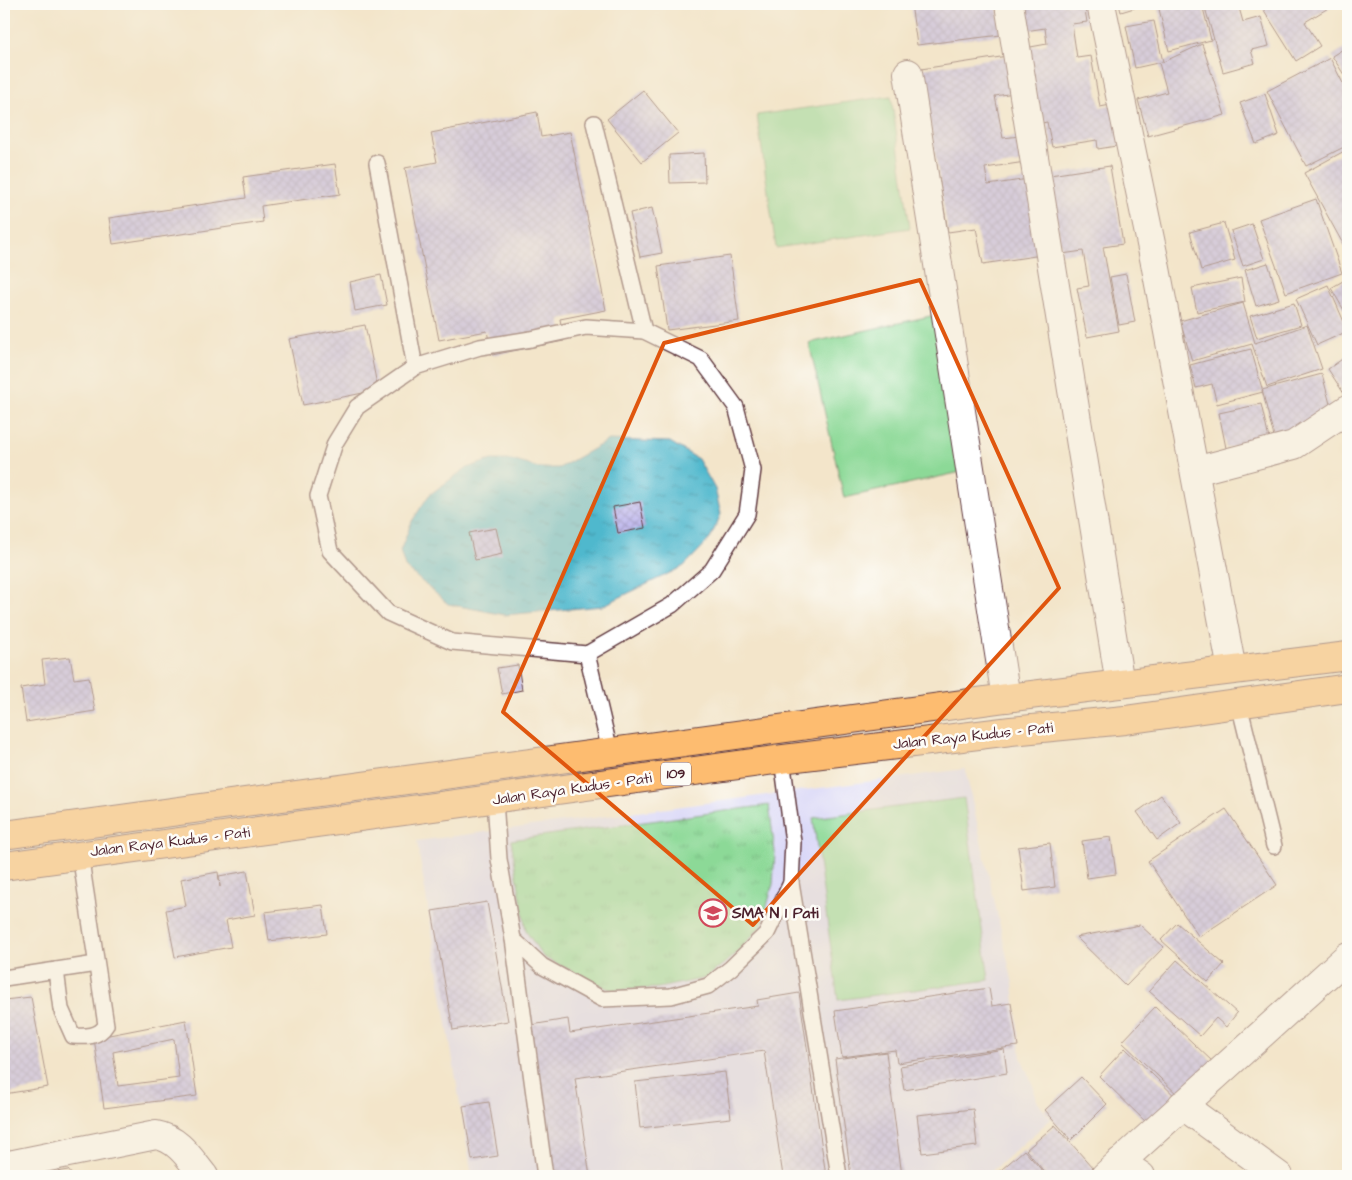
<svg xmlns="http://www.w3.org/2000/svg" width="1352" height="1180" viewBox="0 0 1352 1180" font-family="'Architects Daughter',sans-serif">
	<defs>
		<pattern id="grass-tufts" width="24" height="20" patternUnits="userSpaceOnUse" patternTransform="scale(1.25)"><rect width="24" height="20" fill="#8cd997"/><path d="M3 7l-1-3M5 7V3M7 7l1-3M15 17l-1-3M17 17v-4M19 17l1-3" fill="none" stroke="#7aba82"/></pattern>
		<pattern id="water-ripples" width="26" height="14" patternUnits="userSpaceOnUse" patternTransform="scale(1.25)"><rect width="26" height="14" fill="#4fb8cd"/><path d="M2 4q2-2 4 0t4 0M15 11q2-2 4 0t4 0" fill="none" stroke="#4495a7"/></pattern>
		<pattern id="building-cross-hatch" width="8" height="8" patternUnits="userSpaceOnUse" patternTransform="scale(1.25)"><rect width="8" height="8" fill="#b6aeec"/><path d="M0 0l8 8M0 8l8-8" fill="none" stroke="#968dbf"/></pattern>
	</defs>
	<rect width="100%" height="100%" fill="#fdfcf7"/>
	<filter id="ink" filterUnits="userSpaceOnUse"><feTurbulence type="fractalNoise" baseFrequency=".02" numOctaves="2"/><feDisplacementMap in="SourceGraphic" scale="10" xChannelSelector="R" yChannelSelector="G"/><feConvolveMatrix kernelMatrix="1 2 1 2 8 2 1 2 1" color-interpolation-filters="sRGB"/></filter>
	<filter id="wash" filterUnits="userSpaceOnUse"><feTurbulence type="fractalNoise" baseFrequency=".0096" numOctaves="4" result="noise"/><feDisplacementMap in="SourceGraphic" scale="20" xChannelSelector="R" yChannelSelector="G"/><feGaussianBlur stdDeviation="1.12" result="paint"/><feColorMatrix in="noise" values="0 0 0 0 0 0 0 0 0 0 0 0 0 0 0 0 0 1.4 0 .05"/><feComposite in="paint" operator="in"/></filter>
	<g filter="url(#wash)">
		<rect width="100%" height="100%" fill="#f3e5ca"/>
		<!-- built -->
		<path fill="#d9d7f8" d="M965 769 1013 984 1021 1057 1034 1088 1036 1100 1051 1119 986 1176H472L417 841Z"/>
		<!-- grass -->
		<path fill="url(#grass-tufts)" stroke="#6b7c61" d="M769 805 775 852 773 884 762 925 737 953 706 978 658 988 611 990 543 957 526 931 511 840Z"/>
		<!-- pitch -->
		<g fill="#8cd997" stroke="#6b7c61">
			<path d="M891 96 910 228 776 248 757 115Z"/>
			<path d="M935 315 970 470 844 498 809 343Z"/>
			<path d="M964 798 989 980 838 1000 813 818Z"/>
		</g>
		<!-- water -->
		<path fill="url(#water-ripples)" stroke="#4c6c7c" d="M609 440 670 442 698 459 715 489 721 514 710 539 684 566 602 606 505 615 448 604 405 567 400 551 412 521 429 495 466 468 491 460H512L539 468H559Z"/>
		<g id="blocks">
			<!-- building -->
			<g fill="url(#building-cross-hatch)" fill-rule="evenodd">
				<path d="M911 4H997L1001 35 917 45Z"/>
				<path d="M1020 4H1084L1087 22 1072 24 1077 58 1091 56 1100 107 1121 103 1128 144 1098 149 1097 140 1052 147 1047 122 1042 123 1025 48 1047 44 1045 28 1025 31Z"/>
				<path d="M1119 4H1147L1121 12Z"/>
				<path d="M1182 4H1202L1211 40 1169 51 1159 9Z"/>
				<path d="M1204 4H1238L1243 22 1261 17 1269 46 1251 50 1255 63 1223 72Z"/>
				<path d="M1260 4H1335L1305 22 1320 46 1296 61Z"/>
				<path d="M1154 21 1163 62 1202 44 1225 115 1148 136 1138 100 1167 92 1159 63 1162 62 1135 68 1126 26Z"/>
				<path d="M1348 46V81L1332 56Z"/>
				<path d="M1014 55 1020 92 995 96 1003 138 1028 135 1032 161 985 168 988 185 1035 178 1048 254 983 264 976 228 948 232 921 69Z"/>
				<path d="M1330 58 1348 93V145L1306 166 1267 91Z"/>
				<path d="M643 90 678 133 642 162 607 119Z"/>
				<path d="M1265 94 1279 135 1256 144 1240 103Z"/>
				<path d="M537 112 541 137 570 132 606 310 560 319 564 341 492 355 487 331 439 340 405 168 437 162 431 133Z"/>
				<path d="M1348 149V253L1304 173Z"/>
				<path d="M704 153 705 182 670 183 669 155Z"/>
				<path d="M335 164 340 194 261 206 263 222 113 244 109 218 246 198 243 177Z"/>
				<path d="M1110 166 1123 244 1103 247 1119 331 1087 337 1077 288 1089 286 1083 251 1062 254 1050 175Z"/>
				<path d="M1316 199 1342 273 1286 293 1259 219Z"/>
				<path d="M652 208 662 253 640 257 630 213Z"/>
				<path d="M1224 223 1235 260 1201 270 1190 232Z"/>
				<path d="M1252 224 1264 259 1243 266 1231 231Z"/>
				<path d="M730 256 739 321 667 330 658 266Z"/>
				<path d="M1268 263 1279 299 1256 306 1245 270Z"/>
				<path d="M1126 274 1135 322 1119 325 1110 277Z"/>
				<path d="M381 275 387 305 355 311 350 282Z"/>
				<path d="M1241 278 1245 302 1197 312 1192 288Z"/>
				<path d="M1348 278V317L1331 288Z"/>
				<path d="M1328 285 1348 331 1317 345 1296 299Z"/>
				<path d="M1243 303 1255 343 1307 325 1322 369 1267 387 1252 344 1192 361 1180 321Z"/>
				<path d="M1294 303 1301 325 1257 338 1250 316Z"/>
				<path d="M365 325 378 390 303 405 289 339Z"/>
				<path d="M1251 349 1263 392 1217 404 1212 384 1196 388 1190 365Z"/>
				<path d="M1348 355V400L1328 369Z"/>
				<path d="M1322 374 1334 419 1277 448 1262 390Z"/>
				<path d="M1261 404 1269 439 1226 448 1219 413Z"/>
				<path d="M640 502 645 528 618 533 613 507Z"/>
				<path d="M496 528 502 554 475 560 469 533Z"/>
				<path d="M70 657 74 679 89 677 95 711 26 722 21 688 45 684 42 660Z"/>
				<path d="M518 665 522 690 502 694 497 668Z"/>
				<path d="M1161 795 1181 823 1157 840 1137 812Z"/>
				<path d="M1226 809 1277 885 1199 937 1148 861Z"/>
				<path d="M1111 837 1116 874 1087 878 1082 841Z"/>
				<path d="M1050 843 1055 887 1024 891 1018 847Z"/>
				<path d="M247 871 255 915 226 920 231 947 175 957 166 910 186 906 181 879 218 872 220 887 219 876Z"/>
				<path d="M487 902 508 1021 453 1030 432 911Z"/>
				<path d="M323 905 327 934 269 941 265 912Z"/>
				<path d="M1177 923 1224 964 1208 982 1161 940Z"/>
				<path d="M1140 925 1164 947 1126 986 1076 937Z"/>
				<path d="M1177 960 1237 1013 1226 1027 1216 1018 1200 1036 1149 991Z"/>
				<path d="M989 988 992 1006 1011 1003 1018 1046 897 1063 895 1050 842 1057 835 1011Z"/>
				<path d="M799 993 826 1176H783L764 1051 575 1078 590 1176H546L525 1026 568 1019 570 1033 758 1006 757 1000Z"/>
				<path d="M31 997 48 1087 4 1094V1000Z"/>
				<path d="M1155 1007 1213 1062 1180 1097 1122 1042Z"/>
				<path d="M186 1020 197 1096 104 1108 94 1038ZM174 1039 179 1078 118 1086 113 1052Z"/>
				<path d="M1125 1048 1181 1102 1154 1130 1099 1076Z"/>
				<path d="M1004 1049 1007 1073 904 1090 900 1066Z"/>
				<path d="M886 1052 902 1176H851L835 1059Z"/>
				<path d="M725 1072 731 1118 640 1128 635 1082Z"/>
				<path d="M1081 1077 1107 1104 1071 1140 1045 1110Z"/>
				<path d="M489 1102 498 1156 472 1160 463 1106Z"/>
				<path d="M973 1109 977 1146 922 1153 917 1115Z"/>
				<path d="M1055 1125 1100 1176H1048L1026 1150Z"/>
				<path d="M1024 1150 1047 1176H994Z"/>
				<path d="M68 1170 73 1176H39V1175Z"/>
			</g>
		</g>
	</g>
	<g filter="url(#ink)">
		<use href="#blocks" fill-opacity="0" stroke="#633d43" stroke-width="1"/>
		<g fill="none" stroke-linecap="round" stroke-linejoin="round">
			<!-- service casing -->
			<g stroke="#633d43" stroke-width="18">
				<g id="service">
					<path d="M594 123 644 331"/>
					<path d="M377 163 415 367"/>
					<path d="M586 327 644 331 701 359 736 407 753 470 747 514 712 570 672 605 587 654 452 642 388 613 330 551 318 496 335 443 357 407 415 367 480 347 531 339Z"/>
					<path d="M587 654 610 751"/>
					<path d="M1239 704 1274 846"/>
					<path d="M495 800 499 859 513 939 542 966 602 999 671 996 708 986 731 968 767 933 791 883 793 842 782 759"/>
					<path d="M791 883 839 1176"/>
					<path d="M513 939 545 1176"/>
					<path d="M56 970 61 1009 73 1036C86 1037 99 1037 106 1025L80 854"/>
					<path d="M4 978 96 964"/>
				</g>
			</g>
			<!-- minor casing -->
			<g stroke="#633d43" stroke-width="30">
				<g id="minor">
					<path d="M1009 4 1120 684"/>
					<path d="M1101 4 1155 263 1232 670"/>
					<path d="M908 73 1006 698"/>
					<path d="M1195 471 1294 445 1348 409"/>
					<path d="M1182 1105 1279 1176"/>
					<path d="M1120 1162 1141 1176"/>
					<path d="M4 1166 156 1135C179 1139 190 1159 204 1176"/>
					<path d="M1105 1176 1348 956"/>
				</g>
			</g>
			<!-- primary casing -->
			<g stroke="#633d43" stroke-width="30">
				<g id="primary">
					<path d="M4 835 1006 698 1348 656"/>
					<path d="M4 866 782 759 1011 731 1125 720 1348 688"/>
				</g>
			</g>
			<!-- service -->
			<use href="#service" stroke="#fff" stroke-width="15"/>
			<!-- minor -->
			<use href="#minor" stroke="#fff" stroke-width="28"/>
			<!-- primary -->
			<use href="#primary" stroke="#fdbc6f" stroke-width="28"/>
		</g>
	</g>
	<!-- marked area -->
	<path d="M0 0H1352V1180H0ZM920 280 1059 588 753 925 503 712 664 343Z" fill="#f3e5ca" fill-opacity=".55" fill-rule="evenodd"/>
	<path fill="none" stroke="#e0560e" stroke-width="4" stroke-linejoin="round" d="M920 280 1059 588 753 925 503 712 664 343Z"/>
	<!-- icons -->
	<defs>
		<g id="school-ring" transform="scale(1.4375)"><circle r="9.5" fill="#fdfcf7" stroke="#d1495b" stroke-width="1.5"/><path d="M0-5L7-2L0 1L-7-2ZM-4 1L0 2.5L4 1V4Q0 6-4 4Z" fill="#d1495b"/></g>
	</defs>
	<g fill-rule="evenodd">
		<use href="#school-ring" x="713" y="913"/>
	</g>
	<g text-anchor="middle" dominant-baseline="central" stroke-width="5" stroke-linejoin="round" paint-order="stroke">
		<!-- shield labels -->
		<rect fill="#fdfcf7" stroke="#806168" stroke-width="1" x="661" y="762.5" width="30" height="23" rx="4"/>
		<g font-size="14" font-weight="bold" fill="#4a1f2b">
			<text x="676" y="774">109</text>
		</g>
		<!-- street labels -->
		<g font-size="15" fill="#4a1f2b" stroke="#fdfcf7">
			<text transform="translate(973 736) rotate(-6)">Jalan Raya Kudus - Pati</text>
			<text transform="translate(572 789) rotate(-8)">Jalan Raya Kudus - Pati</text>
			<text transform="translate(170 842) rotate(-7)">Jalan Raya Kudus - Pati</text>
		</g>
		<!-- poi labels -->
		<g font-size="15" font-weight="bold" fill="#4a1f2b" stroke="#fdfcf7" text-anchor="start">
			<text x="732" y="913">SMA N 1 Pati</text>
		</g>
	</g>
	<!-- margin -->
	<rect width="1352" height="1180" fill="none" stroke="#fdfcf7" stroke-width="20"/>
</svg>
